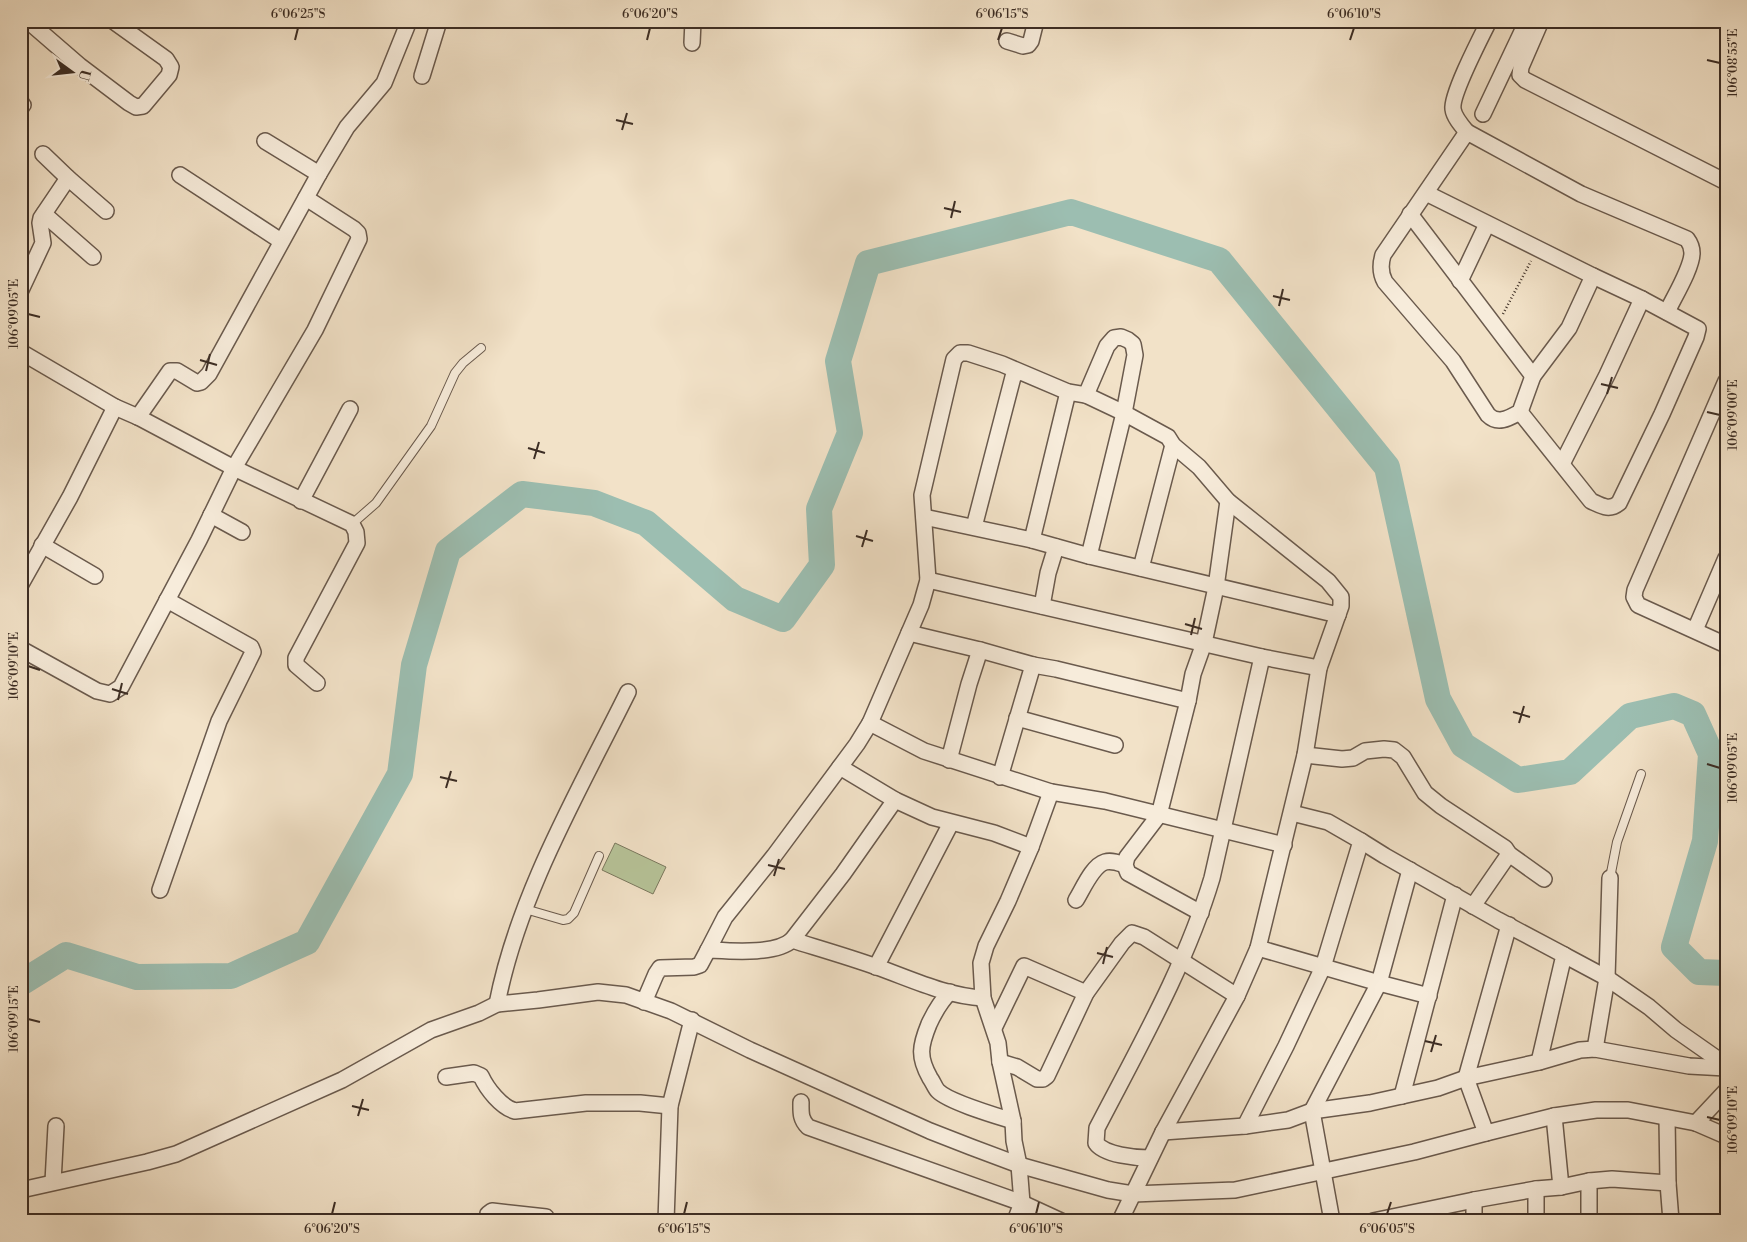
<svg xmlns="http://www.w3.org/2000/svg" width="1747" height="1242" viewBox="0 0 1747 1242" font-family="'Libre Bodoni',serif">
	<rect width="100%" height="100%" fill="#f2e2c8"/>
	<filter id="stains"><feTurbulence type="fractalNoise" baseFrequency=".004" numOctaves="4"/><feColorMatrix values="0 0 0 0 .2 0 0 0 0 .09 0 0 0 0 .02 0 0 0 .5 -.17"/></filter>
	<radialGradient id="worn" r=".72"><stop offset=".6" stop-color="#630" stop-opacity="0"/><stop offset="1" stop-color="#630" stop-opacity=".3"/></radialGradient>
	<!-- garden -->
	<path fill="#b7c499" stroke="#7a785e" d="M615 843 666 867 653 894 602 870Z"/>
	<g fill="none" stroke-linecap="round" stroke-linejoin="round">
		<!-- river -->
		<path stroke="#9cbeb1" stroke-width="26" d="M21 983 66 955 137 977 231 976 307 942 400 774 414 665 448 551 522 494 594 503 646 523 735 599 783 619 822 565 819 509 850 433 838 361 868 263 1071 212 1219 260 1387 467 1438 699 1463 745 1518 780 1570 772 1630 716 1674 706 1693 714 1711 754 1705 841 1674 947 1699 972 1726 973"/>
		<!-- lane casing -->
		<g stroke="#6a5a4d" stroke-width="10">
			<g id="lane">
				<path d="M352 524 376 503 431 426 455 373 463 363 481 348"/>
				<path d="M1610 878 1617 842 1641 774"/>
				<path d="M525 909 563 920 568 919 574 913 599 856"/>
			</g>
		</g>
		<!-- street casing -->
		<g stroke="#6a5a4d" stroke-width="18">
			<g id="street">
				<path d="M28 21 80 66 129 103 136 107 143 106 169 75 171 67 166 59 113 21"/>
				<path d="M1541 21 1521 67 1520 75 1525 80 1726 182"/>
				<path d="M1007 41 1023 46 1028 45 1031 41 1036 21"/>
				<path d="M692 43 693 21"/>
				<path d="M422 76 439 21"/>
				<path d="M21 107 23 105"/>
				<path d="M1483 114 1527 21"/>
				<path d="M1467 132C1461 125 1454 117 1453 109 1451 95 1481 37 1489 21"/>
				<path d="M265 141 319 174"/>
				<path d="M43 154 68 178 106 211"/>
				<path d="M180 175 281 241"/>
				<path d="M1426 193 1593 276 1642 299 1698 329 1696 337 1662 414 1619 503C1609 511 1602 506 1591 501L1520 412"/>
				<path d="M44 214 93 257"/>
				<path d="M1410 214 1533 376"/>
				<path d="M1593 276 1569 328 1533 376 1520 412C1509 418 1498 425 1488 415L1453 361 1385 282C1380 273 1380 265 1383 255L1467 132 1581 194 1687 239C1690 243 1692 247 1692 253 1692 268 1674 297 1667 312"/>
				<path d="M1460 281 1487 224"/>
				<path d="M21 290 43 243 40 223 41 218 68 178"/>
				<path d="M21 352 115 407 138 417 234 468 315 330 359 239 358 233 354 229 306 198"/>
				<path d="M1726 381 1635 590 1634 597 1638 605 1726 645"/>
				<path d="M1068 392 1032 540 1089 556 1124 413 1135 355 1133 344 1128 340 1121 337 1114 338 1107 346 1086 395"/>
				<path d="M138 417 170 371H177L197 383 201 382 209 374 319 174 347 127 384 83 409 21"/>
				<path d="M1562 464 1607 375 1642 299"/>
				<path d="M301 501 350 409"/>
				<path d="M211 515 242 532"/>
				<path d="M924 517 1032 540"/>
				<path d="M974 527 1013 377 1018 372"/>
				<path d="M42 545 95 576"/>
				<path d="M1089 556 1338 615"/>
				<path d="M1141 568 1173 445"/>
				<path d="M928 580 1262 657 1319 668"/>
				<path d="M21 584 70 497 115 407"/>
				<path d="M1042 606 1048 573 1056 547"/>
				<path d="M1695 630 1726 558"/>
				<path d="M909 633 980 650 1033 665"/>
				<path d="M21 649 97 691 110 694 121 687 199 540 234 468 352 524 356 532 357 543 296 658V665L317 683"/>
				<path d="M1017 718 1115 745"/>
				<path d="M870 723 924 751 1051 792 1105 801 1284 845"/>
				<path d="M1305 755 1342 759 1353 758 1365 751 1384 749 1394 750 1403 757 1425 793 1441 806 1505 848 1509 854 1544 879"/>
				<path d="M949 760 969 684 980 650"/>
				<path d="M840 767 895 800 932 817 994 833 1031 847"/>
				<path d="M1000 777 1033 665 1056 669 1188 701"/>
				<path d="M1361 841 1385 856 1498 920 1564 955 1539 1062"/>
				<path d="M160 890 219 721 253 652 251 647 167 600"/>
				<path d="M1076 900C1083 889 1092 866 1105 862 1112 860 1119 863 1125 865"/>
				<path d="M1473 906 1509 854"/>
				<path d="M1201 913 1128 873 1125 865 1127 857 1159 815 1188 701 1193 674 1204 643 1216 587 1228 501"/>
				<path d="M792 940 843 874 895 800"/>
				<path d="M1258 948 1379 983 1429 996"/>
				<path d="M1564 955 1607 978 1649 1007 1676 1030 1726 1065"/>
				<path d="M876 967 951 823"/>
				<path d="M950 992C940 1002 935 1011 929 1024 920 1046 918 1057 930 1078 933 1082 935 1088 938 1091 949 1102 997 1116 1013 1121"/>
				<path d="M983 998C946 996 911 979 877 967 849 957 821 949 792 940 776 955 730 951 708 950L725 917 774 856 857 744 870 723 921 605 928 580 922 495 954 359 960 353H968L1002 364 1068 392 1086 395 1124 413 1168 437 1173 445 1199 467 1228 501 1328 581 1341 597V606L1319 668 1305 755 1258 948 1237 996 1163 1132 1120 1221"/>
				<path d="M644 1002 656 974 660 968 694 967 700 965 708 950"/>
				<path d="M497 1004C518 895 579 791 628 692"/>
				<path d="M994 1028 1024 966 1086 993"/>
				<path d="M1595 1049 1607 978 1610 878"/>
				<path d="M1000 1062 1017 1067 1037 1079H1043L1047 1076 1086 993 1122 943 1132 933 1144 937 1237 996"/>
				<path d="M446 1077 474 1073 481 1076C487 1089 501 1107 515 1111L586 1103H640L670 1106"/>
				<path d="M1402 1096 1455 895"/>
				<path d="M801 1102C801 1112 800 1119 808 1127L1022 1203 1061 1221"/>
				<path d="M1554 1116 1561 1187"/>
				<path d="M1667 1118 1668 1183 1671 1221"/>
				<path d="M1696 1123 1726 1136"/>
				<path d="M1245 1126 1286 1046 1323 967 1361 841 1328 822 1292 813"/>
				<path d="M1163 1132 1245 1126 1288 1120 1312 1111 1370 1103 1438 1088 1466 1078 1539 1062 1580 1050 1595 1049 1689 1066 1726 1068"/>
				<path d="M1486 1133 1466 1078 1509 925"/>
				<path d="M1150 1158C1136 1158 1104 1155 1096 1143L1097 1128C1139 1047 1186 965 1212 878L1262 657"/>
				<path d="M53 1182 56 1126"/>
				<path d="M21 1190 147 1162 176 1154 342 1080 431 1030 479 1013 497 1004 538 1000 598 992 626 995 671 1011 750 1050 930 1131 971 1147 1019 1165 1108 1190 1133 1194 1235 1190 1414 1152 1486 1133 1554 1116 1596 1110H1628L1696 1123 1726 1091"/>
				<path d="M1474 1200V1221"/>
				<path d="M1589 1218V1181"/>
				<path d="M489 1221 488 1214 492 1211 546 1217"/>
				<path d="M666 1221 670 1106 692 1020"/>
				<path d="M1015 1221 1022 1203 1019 1165 1014 1141 1013 1121 1000 1062 998 1043 983 998 981 963 986 946 1008 901 1031 847 1051 792"/>
				<path d="M1332 1221 1312 1111 1379 983 1410 870"/>
				<path d="M1373 1221 1474 1200 1536 1189 1561 1187 1589 1181 1612 1179 1668 1183"/>
				<path d="M1536 1221V1189"/>
			</g>
		</g>
		<!-- path -->
		<path stroke="#3c2d24" stroke-width="2.5" stroke-dasharray="1 2.5" stroke-linecap="butt" d="M1503 314 1531 261"/>
		<!-- lane -->
		<use href="#lane" stroke="#f7ecdb" stroke-width="8"/>
		<!-- street -->
		<use href="#street" stroke="#f7ecdb" stroke-width="15"/>
	</g>
	<!-- ticks -->
	<path fill="none" stroke="#3c2d24" stroke-width="2" d="M295 40 298 28M647 40 650 28M998 40 1002 28M1350 40 1354 28M1707 60 1720 63M616 120 633 124M622 130 627 113M944 208 961 212M951 218 955 201M1273 296 1290 300M1279 306 1283 289M28 314 40 317M200 360 217 365M206 371 210 354M1601 384 1618 388M1607 394 1612 377M1707 412 1720 415M528 448 545 453M534 459 539 442M856 536 873 541M862 547 867 530M1185 624 1202 629M1191 635 1195 618M28 666 40 670M112 689 128 694M118 700 122 683M1513 712 1530 717M1519 723 1524 706M1707 764 1720 768M440 777 457 781M446 788 451 771M768 865 785 869M774 876 779 859M1097 953 1113 957M1103 964 1107 947M28 1019 40 1022M1425 1041 1442 1045M1431 1052 1436 1035M352 1106 369 1110M358 1116 363 1099M1707 1117 1720 1120M332 1214 335 1202M684 1214 687 1202M1036 1214 1039 1202M1387 1214 1391 1202"/>
	<!-- margin -->
	<rect width="1747" height="1242" fill="none" stroke="#f2e2c8" stroke-width="55"/>
	<!-- north arrow -->
	<g transform="translate(72 72) rotate(105)" stroke="#f7ecdb" stroke-width="4" paint-order="stroke">
	<path d="M0-4L9 19L0 12L-9 19Z" fill="#3c2d24"/>
	<text y="-8" font-size="14" font-weight="bold" text-anchor="middle" fill="#3c2d24">U</text>
	</g>
	<rect x="28" y="28" width="1692" height="1186" fill="none" stroke="#3c2d24" stroke-width="2"/>
	<g font-size="12" text-anchor="middle" fill="#3c2d24">
		<text x="298" y="18">6°06'25"S</text>
		<text x="650" y="18">6°06'20"S</text>
		<text x="1002" y="18">6°06'15"S</text>
		<text x="1354" y="18">6°06'10"S</text>
		<text transform="translate(1733 63) rotate(-90)" y="4">106°08'55"E</text>
		<text transform="translate(14 314) rotate(-90)" y="4">106°09'05"E</text>
		<text transform="translate(1733 415) rotate(-90)" y="4">106°09'00"E</text>
		<text transform="translate(14 666) rotate(-90)" y="4">106°09'10"E</text>
		<text transform="translate(1733 768) rotate(-90)" y="4">106°09'05"E</text>
		<text transform="translate(14 1019) rotate(-90)" y="4">106°09'15"E</text>
		<text transform="translate(1733 1120) rotate(-90)" y="4">106°09'10"E</text>
		<text x="332" y="1233">6°06'20"S</text>
		<text x="684" y="1233">6°06'15"S</text>
		<text x="1036" y="1233">6°06'10"S</text>
		<text x="1387" y="1233">6°06'05"S</text>
	</g>
	<rect width="100%" height="100%" filter="url(#stains)"/>
	<rect width="100%" height="100%" fill="url(#worn)"/>
</svg>
